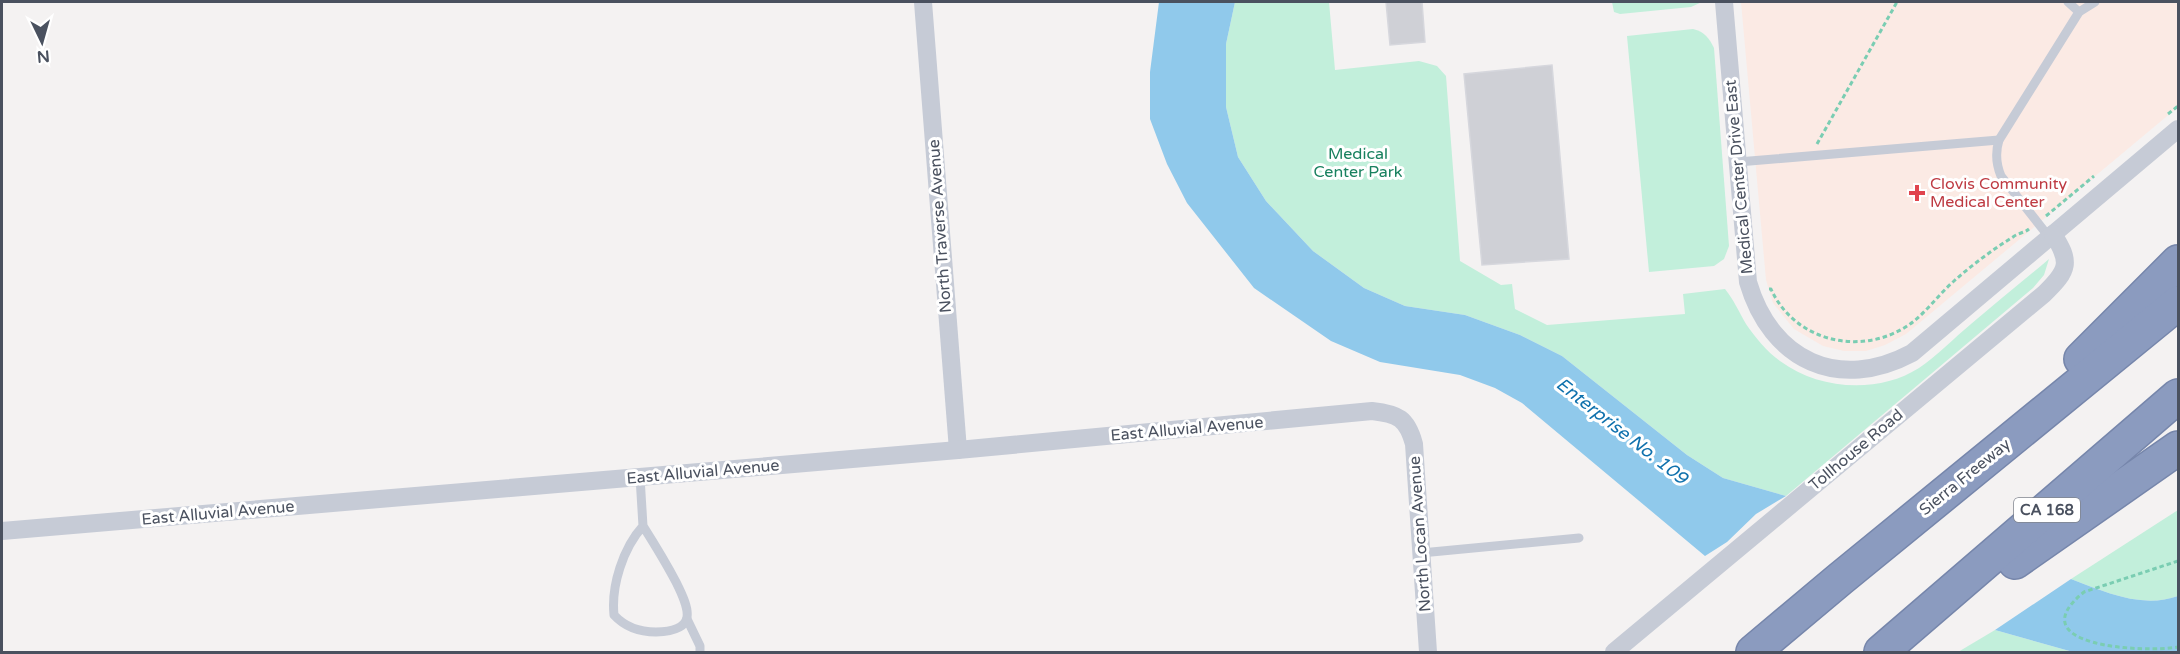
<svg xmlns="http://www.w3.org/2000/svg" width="2180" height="654" viewBox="0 0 2180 654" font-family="'Varela Round',sans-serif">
	<rect width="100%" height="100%" fill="#f4f2f2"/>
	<!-- medical -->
	<path fill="#fbeae4" d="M1741 2H2178V107L1906 334 1885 345 1866 351H1844L1823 346 1794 329 1773 303 1766 280Z"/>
	<!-- green -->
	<g fill="#c2efdb">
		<path d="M1235 2H1329L1335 70 1419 61 1437 66 1446 76 1460 261 1501 285 1512 284 1515 309 1547 325 1685 314 1683 294 1725 289C1734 300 1739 312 1746 324 1755 337 1767 352 1780 361 1819 390 1878 394 1919 368 1937 356 1954 338 1971 324 1997 302 2023 281 2049 259L2044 275 2033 288 1786 496 1723 478 1687 455 1562 356 1520 335 1465 315 1405 306 1364 288 1313 251 1266 201 1238 157 1226 107V44Z"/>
		<path d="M1612 2H1702L1691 7 1620 14 1614 12Z"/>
		<path d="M1693 29C1705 32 1709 38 1714 48L1729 246 1724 259 1714 266 1649 272 1627 36Z"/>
		<path d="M2178 510V596C2142 609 2105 592 2071 579Z"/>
		<path d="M1995 630 2073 652H1958Z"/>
	</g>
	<!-- water -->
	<g fill="#90c9eb">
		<path d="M1159 2H1235L1226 44V107L1238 157 1266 201 1313 251 1364 288 1405 306 1465 315 1520 335 1562 356 1687 455 1723 478 1786 496 1756 514 1727 542 1705 556 1522 403 1495 388 1460 375 1380 362 1331 341 1254 288 1187 203 1167 164 1150 119V72Z"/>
		<path d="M2071 579C2105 592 2142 609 2178 596V652H2073L1995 630Z"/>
	</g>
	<!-- building -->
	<g fill="#cfd0d6" stroke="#d6d7dd" stroke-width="1.5">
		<path d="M1386 2H1422L1425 42 1390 45Z"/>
		<path d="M1552 65 1569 259 1482 265 1464 74Z"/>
	</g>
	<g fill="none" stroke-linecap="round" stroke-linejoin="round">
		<!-- highway casing -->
		<g stroke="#7686ab" stroke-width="36">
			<g id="highway">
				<path d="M2081 359 2178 262"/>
				<path d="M2015 562 2178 448"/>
				<path d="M1753 652 1840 579 2178 303"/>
				<path d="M1881 652 2178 396"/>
			</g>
		</g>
		<!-- path -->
		<g stroke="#7acdb2" stroke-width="3" stroke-dasharray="4.5 3" stroke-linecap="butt">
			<path d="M2168 114 2178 106"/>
			<path d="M1817 144 1897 2"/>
			<path d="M2046 216 2094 176"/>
			<path d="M1769 289H1771C1794 340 1857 356 1904 328 1923 317 1937 296 1954 281 1972 265 1992 250 2013 237 2018 233 2024 233 2029 229"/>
			<path d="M2178 561 2084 592C2016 647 2146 653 2178 647"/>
		</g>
		<!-- lane -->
		<g stroke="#c6cbd6" stroke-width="9">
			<path d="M2068 2 2079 12"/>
			<path d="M1738 162 1999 140"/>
			<path d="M2049 237 2001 176C1996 164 1995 153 1999 140L2079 12 2095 2"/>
			<path d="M640 477 643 526C623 548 611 586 614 615 625 627 641 632 656 632 698 631 690 610 676 582 666 563 655 545 643 526"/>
			<path d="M1421 553 1579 538"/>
			<path d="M687 619 700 646V652"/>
		</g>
		<!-- street -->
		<g stroke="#c6cbd6" stroke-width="18">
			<path d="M923 2 958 450"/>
			<path d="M1724 2 1748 282C1771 361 1839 392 1912 353L2178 129"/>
			<path d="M2 531 958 450 1372 411C1398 414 1407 418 1414 444L1428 652"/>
			<path d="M1614 652 2044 294C2069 270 2071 262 2053 234"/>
		</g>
		<!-- highway -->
		<use href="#highway" stroke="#8b9bbf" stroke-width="33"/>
	</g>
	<!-- markers -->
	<path fill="#e0444e" stroke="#fff" stroke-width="2" d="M1914 184h6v6h6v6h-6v6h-6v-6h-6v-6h6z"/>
	<g text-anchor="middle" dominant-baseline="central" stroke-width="6" stroke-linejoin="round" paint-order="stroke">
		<!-- shield labels -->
		<rect fill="#fff" stroke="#80858f" stroke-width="1.5" x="2014" y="498" width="66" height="24" rx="4.5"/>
		<g font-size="15" font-weight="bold" fill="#4a515f">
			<text x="2047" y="510">CA 168</text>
		</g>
		<!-- park labels -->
		<g font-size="16" fill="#19815f" stroke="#fff">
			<text x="1358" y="154">Medical<tspan x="1358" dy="18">Center Park</tspan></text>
		</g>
		<!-- street labels -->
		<g font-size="16" fill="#4a515f" stroke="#fff">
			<text transform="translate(1739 177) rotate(-95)">Medical Center Drive East</text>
			<text transform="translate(940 226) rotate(-94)">North Traverse Avenue</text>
			<text transform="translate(1187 429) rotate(-5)">East Alluvial Avenue</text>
			<text transform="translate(1856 450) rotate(-40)">Tollhouse Road</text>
			<text transform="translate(703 472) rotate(-5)">East Alluvial Avenue</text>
			<text transform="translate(1965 477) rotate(-39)">Sierra Freeway</text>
			<text transform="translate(218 513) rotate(-5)">East Alluvial Avenue</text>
			<text transform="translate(1420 534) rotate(-94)">North Locan Avenue</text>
		</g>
		<!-- health labels -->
		<g font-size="16" fill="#be3a42" stroke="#fff" text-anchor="start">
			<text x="1930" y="184">Clovis Community<tspan x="1930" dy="18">Medical Center</tspan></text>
		</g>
		<!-- water labels -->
		<g font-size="18" font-style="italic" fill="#0f71ad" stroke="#fff">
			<text transform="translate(1622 431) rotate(38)">Enterprise No. 109</text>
		</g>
	</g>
	<!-- border -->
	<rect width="2180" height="654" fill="none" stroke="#4a515f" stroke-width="6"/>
	<!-- north arrow -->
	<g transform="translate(42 42) rotate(175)" stroke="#ffffff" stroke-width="4.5" paint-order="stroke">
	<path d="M0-4.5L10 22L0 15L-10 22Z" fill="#4a515f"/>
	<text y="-9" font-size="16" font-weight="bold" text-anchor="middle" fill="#4a515f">N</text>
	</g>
</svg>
